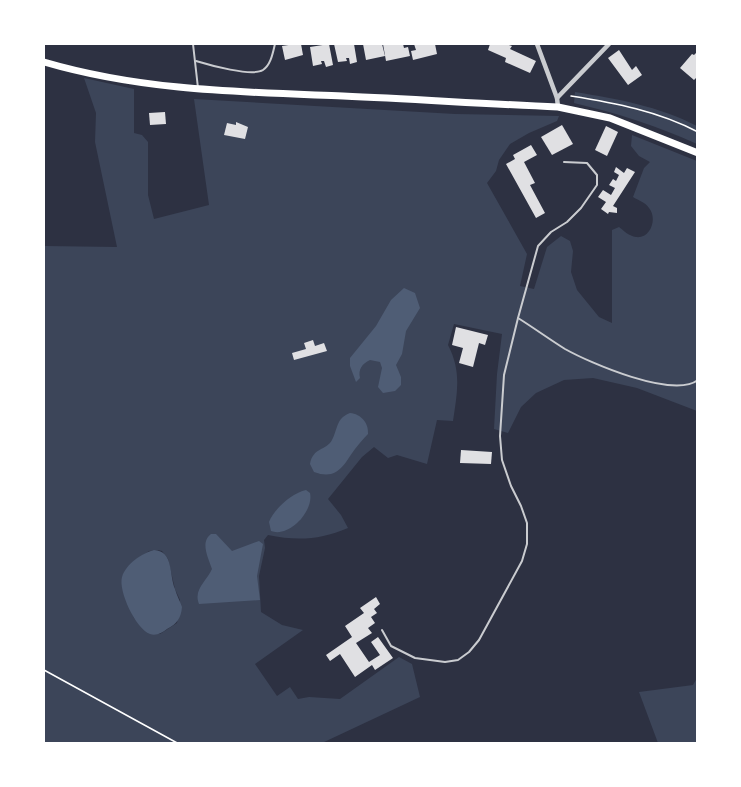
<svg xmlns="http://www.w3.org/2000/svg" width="741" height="787" viewBox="0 0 741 787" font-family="Commissioner,sans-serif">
	<rect width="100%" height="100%" fill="#2d3142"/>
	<!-- green -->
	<g fill="#3c4559" fill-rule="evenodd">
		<path d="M84 78 134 89V133L142 135 148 142V195L154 219 209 205 194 99 455 114 559 116 557 121 529 133 510 144 499 160 496 171 487 183 527 254 520 286 534 289 547 247 561 236 570 241 573 251 571 272 577 290 599 317 612 323V230L619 227C624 231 629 236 636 237 650 239 658 219 649 208 646 203 638 200 633 197L644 168 650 162 639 156 631 146 632 135 697 161V411L637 388 593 378 564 380 536 393 521 407 508 433 494 429 497 374 502 334 454 324 448 345C462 372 457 393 453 421L437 420 427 464 397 455 388 458 374 447 362 457 328 499 341 515 348 528C320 540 297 541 268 535L264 540 265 548 259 576 261 612 282 625 303 630 255 664 277 696 290 687 298 699 309 697 340 699 399 657 412 664 420 697 322 743 44 744V246L117 247 95 142 96 113ZM158 550 162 551 168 559 175 589 180 600 177 623 160 634 134 618 122 585 123 575 134 561 149 551Z"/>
		<path d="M575 92C618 99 658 106 697 126V144C658 126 616 113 574 103Z"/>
		<path d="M697 678V743H658L639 692 693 685Z"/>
	</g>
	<!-- water -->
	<g fill="#4f5d75">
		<path d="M404 288 415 293 420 308 406 331 402 354 396 365 401 377V385L395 391 383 393 378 387 382 368 380 362 370 360C362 364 358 369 360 378L356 382 350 366V358L376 326 391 300Z"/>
		<path d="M350 413C361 414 369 423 368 434 363 439 359 444 355 449 344 464 338 481 314 472L310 464C313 447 326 451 332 440 338 429 336 418 350 413Z"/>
		<path d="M306 490 310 493C314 511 289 538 271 531L269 522C274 509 292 493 306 490Z"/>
		<path d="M211 534H216L232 551 259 541 263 544 257 576 260 600 199 604C193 589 207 581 212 569 208 557 200 542 211 534Z"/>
		<path d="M154 550C174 551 169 575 175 589 177 596 180 601 182 607 181 618 177 624 167 629 162 633 156 636 150 634 136 629 118 591 122 577 126 564 142 553 154 550Z"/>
	</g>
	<!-- building -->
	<g fill="#e0e0e3">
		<path d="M295 44H301L303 55 285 60 282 46Z"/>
		<path d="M329 44 333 65 326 67 324 61H321L322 64 313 66 310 47Z"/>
		<path d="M334 44H354L357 62 350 64 349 58H346L347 61 338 62Z"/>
		<path d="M363 44H382L385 56 366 60Z"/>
		<path d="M383 44H403L404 48 408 47 410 56 386 61Z"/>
		<path d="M414 44H435L437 54 413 60 411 51 416 50Z"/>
		<path d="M490 44H506L512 46 510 49 536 61 530 73 505 62 506 58 488 50Z"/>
		<path d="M619 50 632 70 636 66 642 75 628 85 608 58Z"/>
		<path d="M698 51V76L694 80 680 68 692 54 694 55Z"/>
		<path d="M165 112 166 124 150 125 149 113Z"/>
		<path d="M236 122 248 127 245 139 224 135 227 123 236 125Z"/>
		<path d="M562 125 573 144 552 155 541 137Z"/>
		<path d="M606 126 618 132 607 156 595 150Z"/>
		<path d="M531 145 537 155 524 162 535 183 530 185 545 213 536 218 506 164 515 159 513 155Z"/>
		<path d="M616 167 624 173 627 168 635 172 613 206 617 208V213L609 212 608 214 601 209 606 202 598 197 603 190 611 195 615 188 609 185 613 179 616 181 619 175 614 172Z"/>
		<path d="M456 327 488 335 485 345 479 343 473 367 459 363 463 348 452 345Z"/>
		<path d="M313 340 315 346 324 343 327 351 294 360 292 353 306 349 304 343Z"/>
		<path d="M461 450 492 452 491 464 460 463Z"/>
		<path d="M376 597 380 604 374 609 377 613 371 617 375 623 368 628 372 633 356 643 369 662 380 655 371 642 378 637 393 658 375 670 372 665 355 677 340 654 330 661 326 655 352 637 345 626 364 613 360 608Z"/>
	</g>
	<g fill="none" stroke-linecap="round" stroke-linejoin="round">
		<!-- path -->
		<g stroke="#fff" stroke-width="1.5">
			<path d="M571 96C615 103 658 111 698 132"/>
			<path d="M44 670 179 744"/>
		</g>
		<!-- service -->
		<g stroke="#caccd0" stroke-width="2">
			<path d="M193 44 198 88"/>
			<path d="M196 61C209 65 252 77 263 70 271 65 273 52 275 44"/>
			<path d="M564 162 587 163 597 175V185L581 208 567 222 551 232 538 246 518 318C534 328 549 339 565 349 590 363 673 399 698 380"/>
			<path d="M382 630 391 646 415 658 445 662 458 660 469 652 479 640 522 561 527 544V523L521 506 511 486 502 460 500 436 504 375 518 318"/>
		</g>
		<!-- minor -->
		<g stroke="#caccd0" stroke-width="4.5">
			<path d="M537 44 557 98 558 107"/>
			<path d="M557 98 609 44"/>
		</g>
		<!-- trunk -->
		<path stroke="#fff" stroke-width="7" d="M44 62C143 91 240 92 343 96 414 99 486 104 558 107L610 118 698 153"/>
	</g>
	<!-- border -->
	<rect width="741" height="787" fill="none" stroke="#ffffff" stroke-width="90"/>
</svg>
